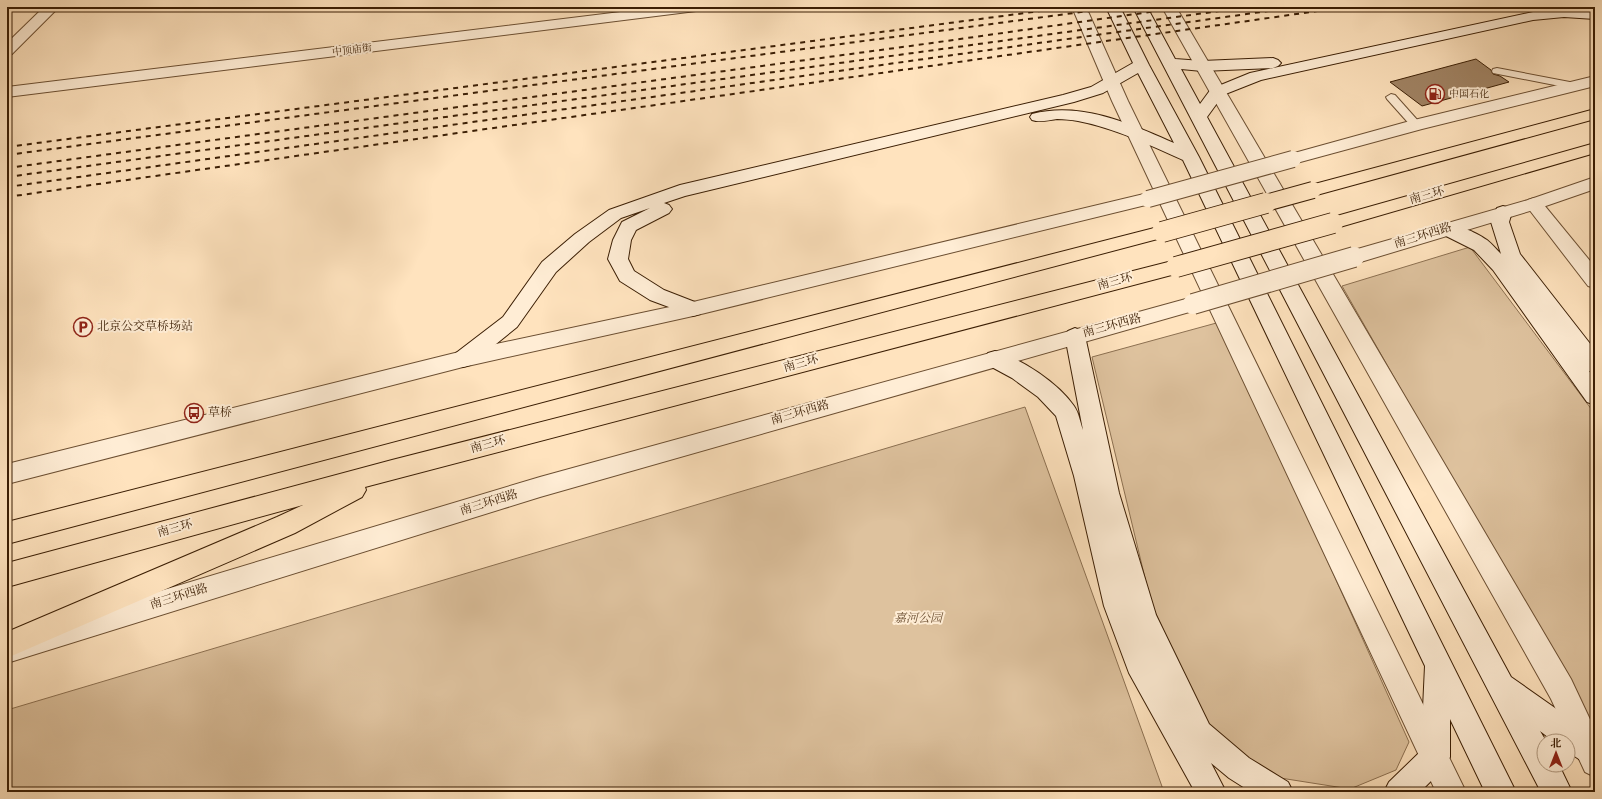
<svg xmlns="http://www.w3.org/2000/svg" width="1602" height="799" viewBox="0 0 1602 799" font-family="Vollkorn,'Noto Serif SC',serif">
	<rect width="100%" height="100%" fill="#ffe3be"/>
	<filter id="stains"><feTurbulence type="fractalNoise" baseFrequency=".005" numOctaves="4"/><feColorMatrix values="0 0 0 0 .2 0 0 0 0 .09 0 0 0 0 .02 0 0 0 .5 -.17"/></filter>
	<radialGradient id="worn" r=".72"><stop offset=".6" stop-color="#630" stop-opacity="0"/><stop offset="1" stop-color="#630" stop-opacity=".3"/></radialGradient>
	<!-- green -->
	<g fill="#dec29e" stroke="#8c7051">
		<path d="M1470 247 1595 414V726L1592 724 1342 286Z"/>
		<path d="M1220 322 1409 742 1396 770 1350 789 1274 777 1209 731 1151 603 1092 357Z"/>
		<path d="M1025 407 1164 792H7V710Z"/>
	</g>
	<!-- building -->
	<path fill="#a18465" stroke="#3b1e04" d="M1476 59 1491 70 1493 74 1500 76 1509 82 1422 106 1390 82Z"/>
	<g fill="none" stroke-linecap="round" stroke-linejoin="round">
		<!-- service casing -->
		<g stroke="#6c4f32" stroke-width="2">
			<g id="service">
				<path d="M1497 68 1575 83 1580 86 1575 89 1493 73 1492 71 1493 69Z"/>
				<path d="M1391 94 1395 95 1420 123 1421 125 1420 127H1412L1387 99 1386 97Z"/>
			</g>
		</g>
		<!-- minor casing -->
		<g stroke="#6c4f32" stroke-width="2">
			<path id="minor" d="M1534 198 1540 200 1595 267V288L1588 286 1528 208 1525 204 1528 200Z"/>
		</g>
		<!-- tertiary casing -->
		<g stroke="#6c4f32" stroke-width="2">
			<g id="tertiary">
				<path d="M44 7H59L12 54 7 56V43Z"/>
				<path d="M661 7H703L701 10 696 11 7 97V87Z"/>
				<path d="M1072 7H1086L1128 101 1466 792H1436L1112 101Z"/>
				<path d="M1162 7H1176L1571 679 1595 730V777L1585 772 1551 699Z"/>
				<path d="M1595 76V86L1422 129 1293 164 1287 163 1284 159 1287 155 1410 121Z"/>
				<path d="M1595 177V189L1540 208 1354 264 1347 262 1344 257 1347 252 1528 200Z"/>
				<path d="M1148 193 1154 195 1157 199 1154 203 693 316 463 367 7 484V464L463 351 693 302Z"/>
				<path d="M1193 297 1200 299 1203 304 1200 309 540 497 7 663V637L540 477Z"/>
			</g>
		</g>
		<!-- secondary casing -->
		<g stroke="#3b1e04" stroke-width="2">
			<g id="secondary">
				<path d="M1106 7H1120L1149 65 1199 157 1516 792H1485L1450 719V757L1445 767 1420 792H1384L1389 782 1421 751 1425 666 1183 160C1149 145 1115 128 1078 121 1072 120 1064 119 1057 119 1048 120 1041 123 1032 120L1030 117 1032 114C1081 101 1131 124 1174 143L1138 73 1103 93 1074 102 685 196 664 203 669 205 672 209 669 213 636 230 631 240 628 259 634 271 664 290 700 304 703 309 700 314 693 316 650 300 620 281 608 259 613 240 622 222 650 208 621 218 589 242 556 272 517 327 470 365 463 367 456 365 452 359 456 353 503 317 542 262 575 234 609 210 680 185 1063 95 1091 87 1133 63Z"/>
				<path d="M1133 7H1147L1175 59 1202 61 1273 58 1278 60 1281 63 1278 66 1273 68 1202 71 1181 69 1200 104 1211 89 1250 73 1533 12 1564 9 1595 11V19L1564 17 1533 20 1261 80 1223 95 1207 117 1511 677 1595 736V767L1585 763 1568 752V741H1553L1540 731 1546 741H1544V765H1559L1572 792H1541Z"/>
				<path d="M1503 206 1509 208 1512 212 1509 222 1520 254 1595 350V373L1589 371 1595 379V405L1587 402 1493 270 1474 250 1440 233 1438 229 1440 225C1453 221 1477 233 1487 240 1492 244 1497 250 1501 254L1491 222 1497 208Z"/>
				<path d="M1075 328 1082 331 1085 336 1119 493 1156 615 1209 724 1249 758 1288 782 1293 792H1251L1229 778 1211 763 1226 792H1195L1129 673 1104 606 1074 476 1056 416 1038 397 1012 378 988 365 984 359 988 353 995 351C1022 359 1058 383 1074 406 1079 413 1080 422 1083 430L1065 336 1068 331Z"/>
			</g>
		</g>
		<!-- trunk casing -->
		<g stroke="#3b1e04" stroke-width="2">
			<g id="trunk">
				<path d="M1595 109V119L1313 196 1307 194 1304 190 1307 186Z"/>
				<path d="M1595 143V153L1333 229 1326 227 1324 223 1326 219Z"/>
				<path d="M1162 226 1169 228 1171 232 1169 236 7 544V522Z"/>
				<path d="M1176 260 1183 262 1186 267 1183 272 365 487 366 490 362 497 295 533 7 658V632L277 517 303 505 7 587V563L392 460Z"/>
			</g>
		</g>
		<!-- service -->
		<use href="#service" fill="#ffedd5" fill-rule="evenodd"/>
		<!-- minor -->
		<use href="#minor" fill="#ffedd5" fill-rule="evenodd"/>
		<!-- tertiary -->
		<use href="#tertiary" fill="#ffedd5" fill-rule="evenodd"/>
		<!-- secondary -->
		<use href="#secondary" fill="#ffedd5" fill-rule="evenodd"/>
		<!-- trunk -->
		<use href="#trunk" fill="#ffe3be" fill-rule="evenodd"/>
		<!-- rail -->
		<g stroke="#3b1e04" stroke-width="2" stroke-dasharray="5 5" stroke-linecap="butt">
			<path d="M7 147 1071 7"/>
			<path d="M7 155 1119 7"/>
			<path d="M7 168 932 43 1185 7"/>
			<path d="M7 177 1249 7"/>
			<path d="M7 187 1297 7"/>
			<path d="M7 197 1346 7"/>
		</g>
		<!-- tertiary-bridge-far1 casing -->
		<g stroke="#6c4f32" stroke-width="18" stroke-linecap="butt">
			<path id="tertiary-bridge-far1" d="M1148 199 1293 159"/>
		</g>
		<!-- tertiary-bridge casing -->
		<g stroke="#6c4f32" stroke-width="22" stroke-linecap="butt">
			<path id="tertiary-bridge" d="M1193 304 1354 257"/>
		</g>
		<!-- trunk-bridge-far1 casing -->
		<g stroke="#3b1e04" stroke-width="18" stroke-linecap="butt">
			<path id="trunk-bridge-far1" d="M1262 204 1313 190"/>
		</g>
		<!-- trunk-bridge casing -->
		<g stroke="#3b1e04" stroke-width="22" stroke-linecap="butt">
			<g id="trunk-bridge">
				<path d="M1162 232 1266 203"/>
				<path d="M1176 267 1333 223"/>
			</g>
		</g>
		<!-- tertiary-bridge-far1 -->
		<use href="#tertiary-bridge-far1" stroke="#ffedd5" stroke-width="16"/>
		<!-- tertiary-bridge -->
		<use href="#tertiary-bridge" stroke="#ffedd5" stroke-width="20"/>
		<!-- trunk-bridge-far1 -->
		<use href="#trunk-bridge-far1" stroke="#ffe3be" stroke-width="16"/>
		<!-- trunk-bridge -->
		<use href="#trunk-bridge" stroke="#ffe3be" stroke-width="20"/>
	</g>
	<!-- icons -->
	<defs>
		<g id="fuel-ring" transform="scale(1)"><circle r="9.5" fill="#ffedd5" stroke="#8f2418" stroke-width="1.5"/><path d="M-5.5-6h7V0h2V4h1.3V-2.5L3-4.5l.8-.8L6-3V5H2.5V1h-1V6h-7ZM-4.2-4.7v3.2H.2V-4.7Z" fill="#8f2418"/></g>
		<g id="parking-ring" transform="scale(1)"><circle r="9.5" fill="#ffedd5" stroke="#8f2418" stroke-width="1.5"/><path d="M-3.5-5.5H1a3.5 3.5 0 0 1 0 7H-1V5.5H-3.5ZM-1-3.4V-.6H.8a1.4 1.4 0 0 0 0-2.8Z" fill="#8f2418"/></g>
		<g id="bus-ring" transform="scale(1)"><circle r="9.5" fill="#ffedd5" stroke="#8f2418" stroke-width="1.5"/><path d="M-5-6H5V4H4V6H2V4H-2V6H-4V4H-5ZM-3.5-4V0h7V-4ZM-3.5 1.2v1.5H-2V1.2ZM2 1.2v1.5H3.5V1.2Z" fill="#8f2418"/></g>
	</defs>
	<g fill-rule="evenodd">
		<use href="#fuel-ring" x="1435" y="94"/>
		<use href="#parking-ring" x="83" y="327"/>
		<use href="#bus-ring" x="194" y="413"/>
	</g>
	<g text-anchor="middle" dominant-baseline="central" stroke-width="4" stroke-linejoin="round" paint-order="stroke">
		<!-- far-street labels -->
		<g font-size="10" fill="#3b1e04" stroke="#ffedd5">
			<text transform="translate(352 50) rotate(-7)">中顶庙街</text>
		</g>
		<!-- far-poi labels -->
		<g font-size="10" fill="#3b1e04" stroke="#ffedd5" text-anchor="start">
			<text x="1449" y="94">中国石化</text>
		</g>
		<!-- street labels -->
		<g font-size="12" fill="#3b1e04" stroke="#ffedd5">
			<text transform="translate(1427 196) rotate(-16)">南三环</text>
			<text transform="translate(1423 236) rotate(-17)">南三环西路</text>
			<text transform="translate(1115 282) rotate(-15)">南三环</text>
			<text transform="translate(1112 326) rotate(-15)">南三环西路</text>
			<text transform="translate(801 364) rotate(-15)">南三环</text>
			<text transform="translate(800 413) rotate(-16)">南三环西路</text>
			<text transform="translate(488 445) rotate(-15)">南三环</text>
			<text transform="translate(489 503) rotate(-17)">南三环西路</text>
			<text transform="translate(175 529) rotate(-15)">南三环</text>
			<text transform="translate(179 597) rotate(-17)">南三环西路</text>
		</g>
		<!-- poi labels -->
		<g font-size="12" fill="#3b1e04" stroke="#ffedd5" text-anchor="start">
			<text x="97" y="327">北京公交草桥场站</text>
			<text x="208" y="413">草桥</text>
		</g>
		<!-- park labels -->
		<g font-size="12" font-style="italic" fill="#6c4f32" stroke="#ffedd5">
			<text x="918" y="619">嘉河公园</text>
		</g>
	</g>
	<!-- margin -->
	<rect width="1602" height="799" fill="none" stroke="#ffe3be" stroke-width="24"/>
	<rect x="8" y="8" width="1586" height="783" fill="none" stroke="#3b1e04" stroke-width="2"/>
	<rect x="12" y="12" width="1578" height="775" fill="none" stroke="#3b1e04"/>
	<!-- north arrow -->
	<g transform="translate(1556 753)"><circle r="19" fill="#ffedd5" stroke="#b19a81"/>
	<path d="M0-3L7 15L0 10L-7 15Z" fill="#8f2418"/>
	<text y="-6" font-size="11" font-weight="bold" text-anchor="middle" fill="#3b1e04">北</text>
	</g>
	<rect width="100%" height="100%" filter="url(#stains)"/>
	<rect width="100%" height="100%" fill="url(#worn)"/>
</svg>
